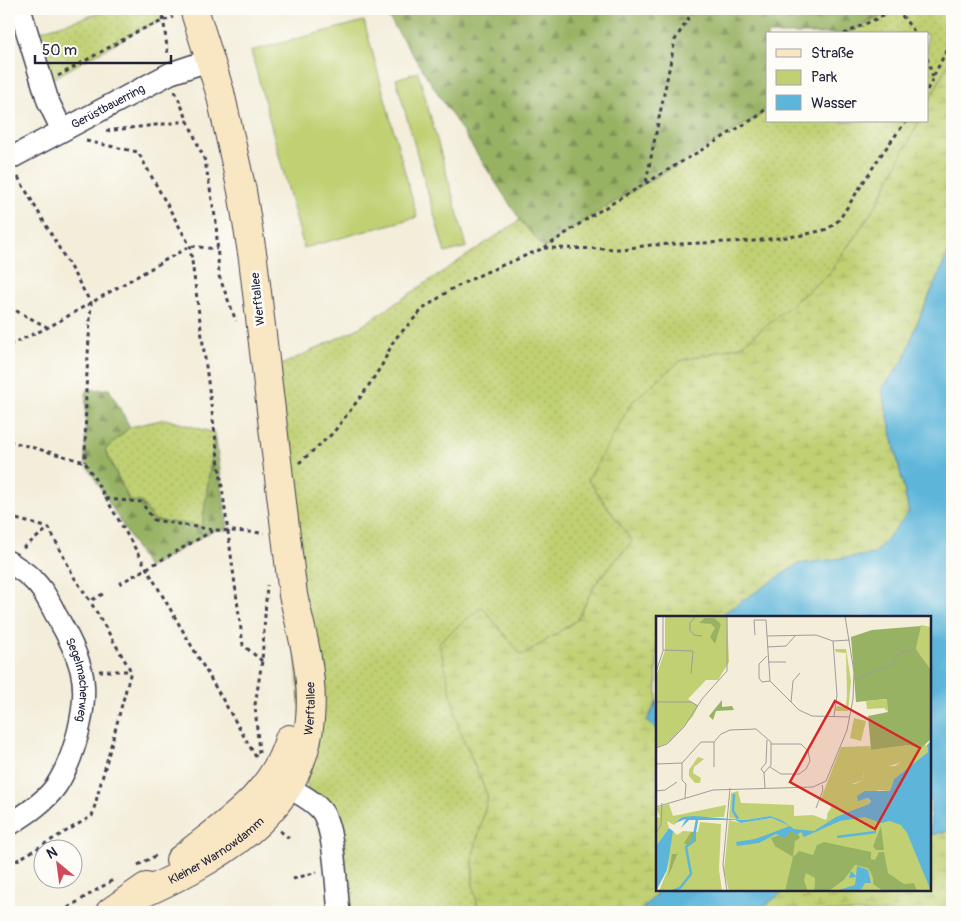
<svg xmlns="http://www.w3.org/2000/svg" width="961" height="921" viewBox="0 0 961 921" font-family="Pangolin,sans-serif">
	<defs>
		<pattern id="green-dots" width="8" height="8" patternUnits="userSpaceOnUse" patternTransform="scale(1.25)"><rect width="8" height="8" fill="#c0d072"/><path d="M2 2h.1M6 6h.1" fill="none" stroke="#a5b264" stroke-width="1.8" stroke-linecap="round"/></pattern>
		<pattern id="forest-firs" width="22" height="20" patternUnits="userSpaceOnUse" patternTransform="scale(1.25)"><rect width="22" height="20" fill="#98b264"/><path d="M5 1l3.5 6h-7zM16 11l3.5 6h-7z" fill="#7c9054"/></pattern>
		<pattern id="wetland-marsh" width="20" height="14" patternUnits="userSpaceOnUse" patternTransform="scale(1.25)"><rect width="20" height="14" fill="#c0d072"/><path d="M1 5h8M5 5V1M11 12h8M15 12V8" fill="none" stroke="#a5b264"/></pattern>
	</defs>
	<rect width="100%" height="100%" fill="#fdfcf7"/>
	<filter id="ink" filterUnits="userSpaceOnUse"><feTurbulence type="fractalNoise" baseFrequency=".02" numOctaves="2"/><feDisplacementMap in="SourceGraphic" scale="10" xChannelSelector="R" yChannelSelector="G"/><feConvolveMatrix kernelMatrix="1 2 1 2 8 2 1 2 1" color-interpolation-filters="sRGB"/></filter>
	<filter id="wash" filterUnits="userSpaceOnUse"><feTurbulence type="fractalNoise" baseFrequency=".0096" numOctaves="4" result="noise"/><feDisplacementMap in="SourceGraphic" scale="20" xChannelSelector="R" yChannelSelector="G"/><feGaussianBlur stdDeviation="1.12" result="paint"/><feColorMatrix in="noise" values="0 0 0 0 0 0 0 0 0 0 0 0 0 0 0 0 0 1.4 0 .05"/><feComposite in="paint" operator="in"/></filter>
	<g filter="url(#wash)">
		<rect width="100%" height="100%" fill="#f3edd9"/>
		<!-- green -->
		<g fill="url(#green-dots)" stroke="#717956">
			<path d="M113 9H162V21L139 30 43 84 29 39 40 31Z"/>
			<path d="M897 9H952V56L927 105V34H844Z"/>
			<path d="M767 107V121H919L877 204 829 274 741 346 680 361 588 480 632 541 594 586 577 620 522 656 459 728 488 797 473 856V885L477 902V912H345L305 778 275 368 357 329 520 220 544 248 591 216 760 115Z"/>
			<path d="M165 419 215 433 202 527 154 520 141 502 130 501 105 450 130 427Z"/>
		</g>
		<!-- forest -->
		<g fill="url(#forest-firs)" stroke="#5d6a50">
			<path d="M383 9H947H897L844 34H767V107L760 115 591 216 544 248 520 220Z"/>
			<path d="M109 389 130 427 105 450 129 501 141 502 154 520 202 526 215 433 228 530H214L148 568 85 462 86 390Z"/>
		</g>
		<!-- wetland -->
		<g fill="url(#wetland-marsh)" stroke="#717956">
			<path d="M952 56V245L917 323 905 358 882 389 909 512 874 555 798 564 718 617H657V701L647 721 657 730V890H660L640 912H477V902L473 885V856L488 797 459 728 439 642 482 607 522 656 577 620 594 586 632 541 588 480 632 402 680 361 741 346 829 274 877 204 919 121H927V105Z"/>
			<path d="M952 830V912H757L785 890H930V835Z"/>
		</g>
		<!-- pitch -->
		<g fill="#c0d072" stroke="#717956">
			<path d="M364 21 417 217 304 248 251 51Z"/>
			<path d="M418 72 467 247 445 253 396 79Z"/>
		</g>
		<!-- water -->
		<g fill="#5db6da" stroke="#406c8a">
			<path d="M952 245V830L930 835V617H718L798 564 874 554 909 512 882 389 905 358 917 323Z"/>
			<path d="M657 701V730L647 721Z"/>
			<path d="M660 890H785L757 912H640Z"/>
		</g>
	</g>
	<g filter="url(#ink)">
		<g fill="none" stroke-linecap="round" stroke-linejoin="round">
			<!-- street casing -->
			<g stroke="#414053" stroke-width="24">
				<g id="street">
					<path d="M20 9 48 101 62 130"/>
					<path id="s1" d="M9 159 171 73 210 60"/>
					<path id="s2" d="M9 562C16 567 24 571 30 577 42 587 49 601 56 615 66 632 76 650 81 670 90 703 74 759 56 786 45 802 25 815 9 825"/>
					<path d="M289 788C300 794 316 802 323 813 335 833 336 888 339 912"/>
				</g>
			</g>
			<!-- secondary casing -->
			<g stroke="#414053" stroke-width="30">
				<g id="secondary">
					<path d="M180 860C223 825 273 796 289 739"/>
					<path id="s3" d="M133 898C212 862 302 817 310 719 314 678 303 635 293 595L253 259 242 191 220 92 194 9"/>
					<path d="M110 912 146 887"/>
				</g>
			</g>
			<!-- path -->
			<g stroke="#414053" stroke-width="3" stroke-dasharray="4 4" stroke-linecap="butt">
				<path d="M162 9 168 55"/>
				<path d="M897 9 916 34"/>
				<path d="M844 34 897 9H947"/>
				<path d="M927 58 933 77"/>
				<path d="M58 76 140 30 173 17"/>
				<path d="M927 90 952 39"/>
				<path d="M175 91 205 161 216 222 219 276 236 321"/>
				<path d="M106 131 188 121"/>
				<path d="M86 141 138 152 190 246 243 645 262 661"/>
				<path d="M18 177 91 303 86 390 85 462"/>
				<path d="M646 182 675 40 694 9"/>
				<path d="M544 248 622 249 651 245 754 241 803 235 828 229 839 220 881 155 906 121"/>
				<path d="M9 307 47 327"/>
				<path d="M9 345 47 328 190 246 217 249"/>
				<path d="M9 441 85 462 256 757"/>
				<path d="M299 463 333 433 365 391 382 365 394 340 423 309 450 290 484 273 544 248 591 216 760 115 767 107"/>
				<path d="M106 499 141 502 154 520 214 530 264 533"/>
				<path d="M9 517 49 528 74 577 90 601 103 594"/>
				<path d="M23 548 49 528"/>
				<path d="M119 584 214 530"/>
				<path d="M99 671H130"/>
				<path d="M259 753 255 705 262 661 267 585"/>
				<path d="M280 831 289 838"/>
				<path d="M9 865 92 816 131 671 90 601"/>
				<path d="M138 865 159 854"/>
				<path d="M293 879 317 872"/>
				<path d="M61 912 113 880"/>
			</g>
			<!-- street -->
			<use href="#street" stroke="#fff" stroke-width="21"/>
			<!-- secondary -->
			<use href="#secondary" stroke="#f9e7c3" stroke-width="28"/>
		</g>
	</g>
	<g text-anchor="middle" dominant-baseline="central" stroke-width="5" stroke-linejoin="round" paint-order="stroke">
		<!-- street labels -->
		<g font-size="12" fill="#22223b" stroke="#fdfcf7">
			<text stroke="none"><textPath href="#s1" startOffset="112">Gerüstbauerring</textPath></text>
			<text transform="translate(258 299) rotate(-96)">Werftallee</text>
			<text stroke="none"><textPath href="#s2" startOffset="142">Segelmacherweg</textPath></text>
			<text stroke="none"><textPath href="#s3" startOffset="276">Werftallee</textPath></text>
			<text stroke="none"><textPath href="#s3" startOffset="96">Kleiner Warnowdamm</textPath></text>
		</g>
	</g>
	<!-- overview -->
	<g transform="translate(656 616)">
		<rect width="275" height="275" fill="#f3edd9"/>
		<path d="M9 0H71L73 46 62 64H50L32 83 42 90 37 100 14 126 0 132V61L9 34ZM265 9 275 11V54L260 33ZM179 33H190L195 65 192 95H179L181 90 190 91 191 78 190 37 180 36ZM269 128 270 130 246 146 227 152H215L207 156 208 164 184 172 183 203 215 195 275 218V275H73L68 255 73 204 85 207 116 202 128 207 114 200 89 204 73 202 75 177 82 175 85 187 138 189V200L157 199 170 204 176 190 164 185 185 131 214 130 215 134 253 129 264 133ZM42 141 48 143 38 151 37 157 45 162 44 167H39L33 160V154ZM13 188 17 200 70 189 68 201H26L18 209 11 205 13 212 0 230V202L4 201 0 192ZM44 206 65 208 63 254 66 275H3L12 253 14 218 17 215 21 219 27 215 42 216Z" fill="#c0d072"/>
		<path d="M49 2H58L65 8 59 28 54 21 59 12 55 8 43 7ZM265 10 260 33 275 54V123L264 133 253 129 215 134 212 100 232 96 230 83 200 86 195 21 216 14ZM66 84V91L76 90 78 94 60 95 57 104 53 100ZM225 210 228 234H220L217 230ZM135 215 141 216 144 222 139 225 137 241 119 230 115 222ZM35 216H40V225L31 231 12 261 16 238H21ZM168 226 215 236V243L219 244 223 236H228L232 257 248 268 258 267 261 275H227L217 268 214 255 199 249 188 264 173 275H158L159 262 148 264 152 275H129L137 241 143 235 157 239 161 229Z" fill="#98b264"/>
		<path d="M271 129 272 136 238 163 234 175 222 174 206 184 212 182 215 185 213 188 172 206 171 198 183 179 186 163 192 162 193 168H199L208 164 207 156 215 151 239 150ZM209 201 225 206 217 230 170 221 184 205ZM26 227 33 229 31 231 38 246 37 256 24 275H11L9 268ZM199 249 212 252 214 255 217 262 218 275H199L209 267H215L214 258 208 252H202L200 260 193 263 200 261 202 264 196 271 173 275 188 264ZM150 257 159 262 158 275H152L148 264Z" fill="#c0d072"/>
		<path d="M231 83 232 96 228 92 211 93 210 85ZM198 102 210 105 205 125 194 122Z" fill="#c0d072"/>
		<path d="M275 125V275L251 217 245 209 234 205 225 207 209 201 184 205 148 221 145 216 141 219 135 215 129 222 120 218 103 227 81 230 80 226 99 223 134 210 116 202 85 207 79 204H33L25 212 30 203 19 207 26 201 38 200 89 204 114 200 125 204 134 210 138 213 158 215 180 201 213 188 215 185 212 182 202 185 201 180 209 175H234L238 163 272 136 271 129ZM13 212 17 215 11 254 0 275V230ZM201 250 212 254 215 267H209L205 274 179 275 199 269 200 261 193 262 195 255 200 260Z" fill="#5db6da"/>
		<path fill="none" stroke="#5db6da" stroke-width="2.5" d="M78 178 77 195 82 203M181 221 220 216M16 275 24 272 35 258 30 231 37 225 41 204"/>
		<path fill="none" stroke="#9f9c9a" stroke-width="1" d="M40 0 34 7V14L38 19 46 20M99 19 98 4H110L114 65 143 94 156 100 194 101M111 20 160 19 177 25 194 24M177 25 181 79 178 100M111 31 130 30 139 20M7 34 37 35 35 58M111 40 103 48V62L106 66 114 65M112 46H130M0 56 7 35V0M198 64 236 48 243 37 260 33M1 86H35L42 90M135 86 137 65 144 57M0 132 11 128 28 111 46 83 71 55V0M26 147V164L30 168 29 182M0 148 26 147 45 126H58M58 151V126L65 118 74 114 100 113 115 126V149L108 157 109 172M114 151 125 158H143L150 153 154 145 152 135 145 128H115M108 157 105 153 110 147 111 124M0 175 9 174 21 166M0 191 57 174 157 171 170 165 191 114 197 83 198 56 189 0M160 192 167 174 166 169M0 217 5 209 6 187M71 275 67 249 74 172"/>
		<path fill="#d62828" fill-opacity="0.15" stroke="#d62828" stroke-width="2.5" d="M179 85 264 132 219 213 134 166Z"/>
		<rect width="275" height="275" fill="none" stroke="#22223b" stroke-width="2.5"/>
	</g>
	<!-- margin -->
	<rect width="961" height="921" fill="none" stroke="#fdfcf7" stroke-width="30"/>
	<!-- legend -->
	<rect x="766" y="32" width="162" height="90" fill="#fdfcf7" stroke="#a5a5ac"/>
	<rect x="776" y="49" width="25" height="8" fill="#f9e7c3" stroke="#a5a5ac"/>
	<text x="811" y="58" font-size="15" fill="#22223b">Straße</text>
	<rect x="776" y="70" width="25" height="15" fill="#c0d072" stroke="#a5a5ac"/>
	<text x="811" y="82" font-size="15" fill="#22223b">Park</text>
	<rect x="776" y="95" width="25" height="15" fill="#5db6da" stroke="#a5a5ac"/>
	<text x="811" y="108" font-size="15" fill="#22223b">Wasser</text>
	<!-- north arrow -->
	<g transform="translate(58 864) rotate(331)"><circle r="24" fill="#fdfcf7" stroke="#a5a5ac"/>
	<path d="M0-4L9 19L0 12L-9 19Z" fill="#d1495b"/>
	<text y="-8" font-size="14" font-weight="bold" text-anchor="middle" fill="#22223b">N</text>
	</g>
	<!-- scale -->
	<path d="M35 55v8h136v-8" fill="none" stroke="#22223b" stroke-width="2.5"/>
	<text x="42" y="55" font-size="15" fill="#22223b" stroke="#fdfcf7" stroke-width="4" paint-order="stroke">50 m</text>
</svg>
